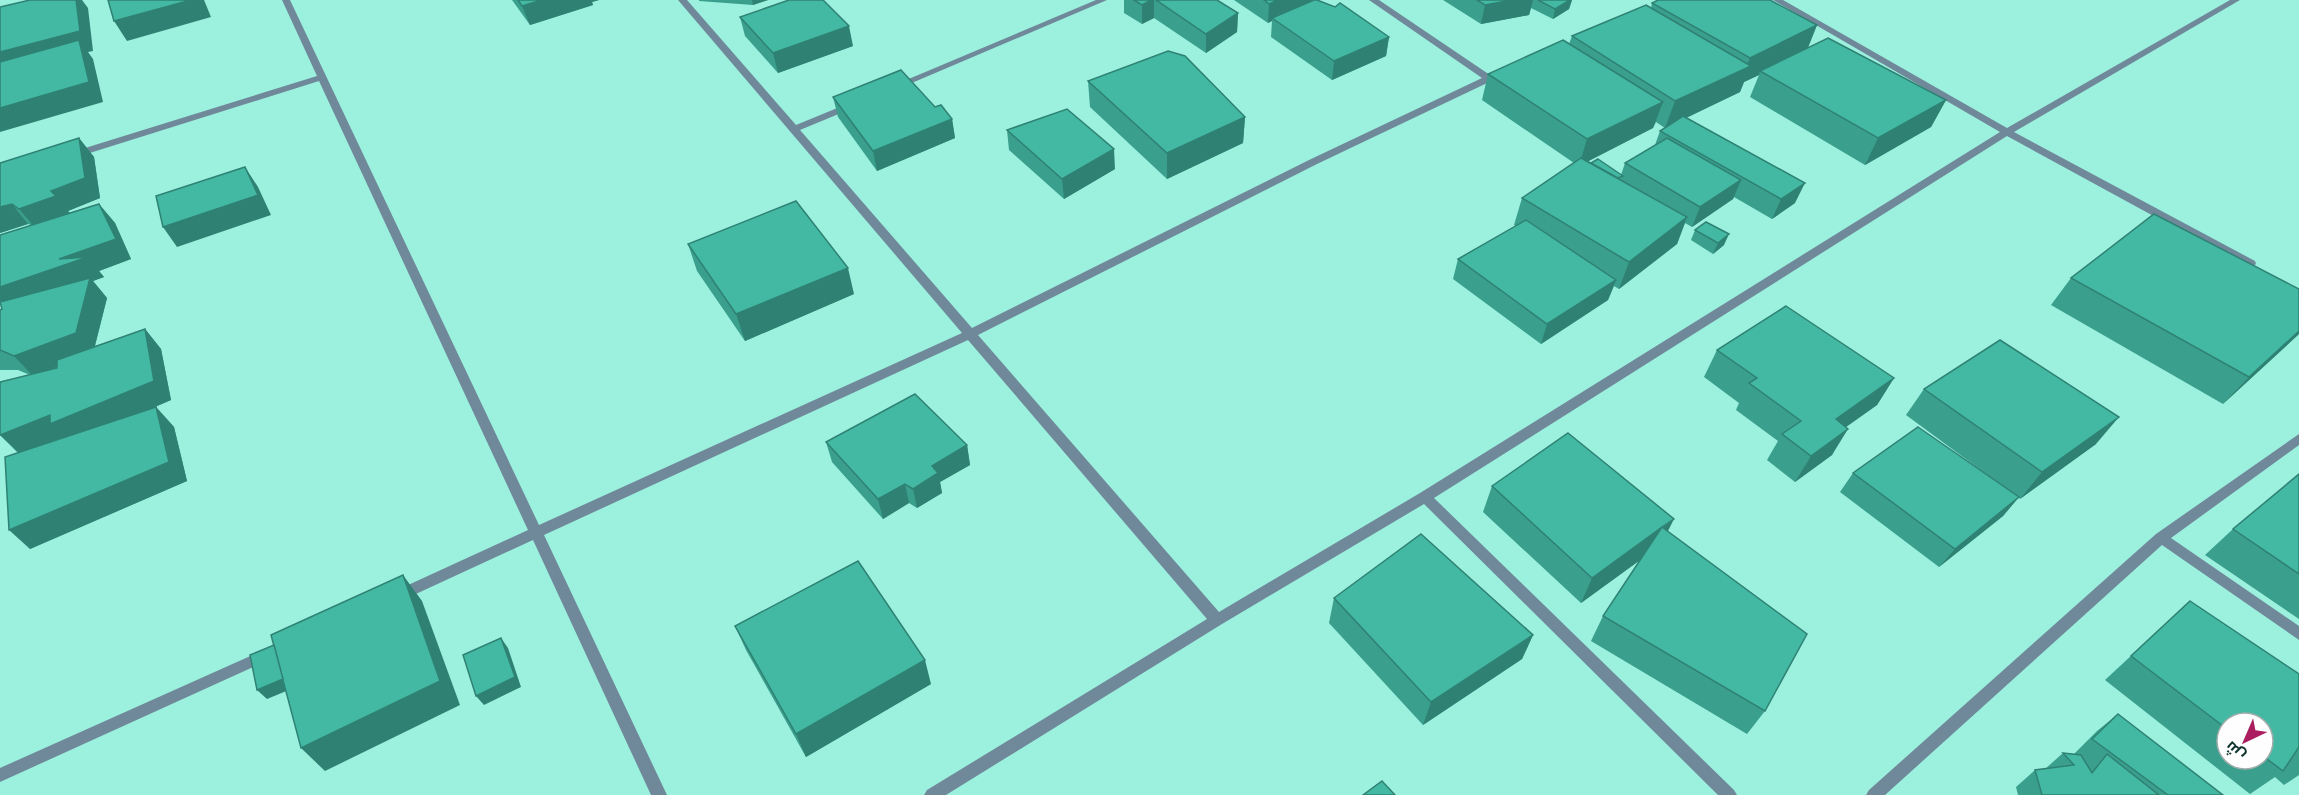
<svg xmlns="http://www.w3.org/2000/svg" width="2299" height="795" viewBox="0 0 2299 795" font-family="Overpass,Cairo,sans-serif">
	<rect width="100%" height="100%" fill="#9cf0de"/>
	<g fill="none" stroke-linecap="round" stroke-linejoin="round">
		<!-- minor -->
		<g fill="#70899a" fill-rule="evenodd">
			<path d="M282 0H290L539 525 962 333 678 0H687L796 125 847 104H853V108L800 130 972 328 1309 160 1482 78 1369 0H1379L1490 75 1498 71H1504V75L1317 164 978 335 1219 612 1420 493 2000 132 1773 0H1783L2007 128 2230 0H2240L2014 132 2255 261 2256 264 2251 268 2247 267 2007 136 1434 498 1734 790 1737 795H1718L1424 504 1222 624 946 795H924L927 790 1207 619 968 340 544 535 667 795H651L533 540 405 599 400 601 395 599 393 595 395 591 528 530 319 81 77 157H69L68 155 69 153 317 76Z"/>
			<path d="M1096 0H1107L900 88H894L892 86Z"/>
			<path d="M2299 434V445L2171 538 2299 626V640L2162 545 1885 795H1866L1869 790 2156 534Z"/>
			<path d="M266 649 271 651 273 655 271 659 0 782V768Z"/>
		</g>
	</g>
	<!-- wall -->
	<g fill="#3a9f8d" fill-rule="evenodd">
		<path d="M512 0H599L592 2 593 5 530 25Z"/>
		<path d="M699 0H768L753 5 699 1Z"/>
		<path d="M1124 0H1217L1238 13 1237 32 1206 53 1154 18 1142 24 1124 13Z"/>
		<path d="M1234 0H1319H1318L1335 7 1389 37 1386 56 1332 80 1271 37 1272 21 1268 23Z"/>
		<path d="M1443 0H1572L1569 9 1553 19 1531 8 1529 15 1481 24Z"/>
		<path d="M1652 3 1817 25 1808 48 1946 100 1931 127 1865 165 1750 97 1759 75 1744 82 1740 92 1686 118 1795 203 1772 219 1734 197 1733 199 1692 227 1685 223 1677 244 1619 289 1614 286 1608 300 1541 344 1453 279 1458 259 1516 226 1514 225 1522 198 1574 163 1482 100 1488 74 1569 44 1572 36 1651 8ZM1656 122 1665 128 1660 131 1655 145 1625 163 1621 175 1588 161 1653 128Z"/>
		<path d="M740 17 853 46 778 73 745 36Z"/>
		<path d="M1088 81 1245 117 1243 143 1167 179 1090 107Z"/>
		<path d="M833 97 952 119 955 138 877 171 838 117Z"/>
		<path d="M1007 130 1115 169 1064 199 1009 150Z"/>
		<path d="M79 138 94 157 100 198 68 211 70 213 99 204 115 223 131 259 99 271 104 277 93 281 107 298 95 346 145 329 161 349 171 400 146 411 156 407 174 427 187 481 30 549 18 453 0 435V382L30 375 18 370H0V310L2 309 0 301 31 225 28 224 0 233V163Z"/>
		<path d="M1695 230 1724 245 1713 254 1691 240Z"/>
		<path d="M688 244 854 294 745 341 697 271Z"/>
		<path d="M2071 278 2299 289V334L2223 404 2051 305Z"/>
		<path d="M1717 350 1894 378 1877 405 1846 427 1832 455 1795 482 1767 460 1778 441 1736 410 1739 403 1704 377Z"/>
		<path d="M1924 389 2096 444 2020 499 2019 497 2003 516 1939 567 1840 492 1853 473 1997 482 1906 415Z"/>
		<path d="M826 442 967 445 970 465 940 482 942 493 917 508 909 503 883 519 832 462Z"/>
		<path d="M2299 474V619L2205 555 2233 529Z"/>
		<path d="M1492 486 1667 532 1765 711 1747 734 1591 641 1603 616 1641 559 1581 603 1483 512Z"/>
		<path d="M1334 598 1533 635 1522 659 1423 725 1329 623Z"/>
		<path d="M2190 601 2299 674V775L2284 785 2275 777 2250 794 2105 680ZM2227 723H2263V759H2227Z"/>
		<path d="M735 626 931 684 806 757 746 650Z"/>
		<path d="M2118 714 2223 795H2018L2016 787 2035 770 2045 769 2063 753 2074 754 2097 731Z"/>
	</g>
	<!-- shaded-wall -->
	<g fill="#2f8273">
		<path d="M76 0H82L88 8 93 51 88 52 93 59 103 102 0 132V52Z"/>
		<path d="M191 0H204L211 17 127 41 114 21Z"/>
		<path d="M542 0H599L592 2 593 5 530 25 522 6Z"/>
		<path d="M752 0H768L753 5Z"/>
		<path d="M1151 0H1154V18L1142 24V5Z"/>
		<path d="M1278 0H1319L1275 20 1272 18V21L1268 23 1269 4Z"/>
		<path d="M1512 0H1533L1529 15 1481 24 1485 5Z"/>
		<path d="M1562 0H1572L1569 9 1553 19 1555 9Z"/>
		<path d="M1238 13 1237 32 1206 53V34Z"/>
		<path d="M1817 25 1806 52 1760 71 1759 75 1744 82 1740 92 1665 128 1675 101 1745 69 1750 58Z"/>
		<path d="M849 26 853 46 778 73 773 53Z"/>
		<path d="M1389 37 1386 56 1332 80 1334 61Z"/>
		<path d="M1946 100 1931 127 1865 165 1878 138Z"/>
		<path d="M1663 102 1653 128 1579 166 1587 139Z"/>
		<path d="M1245 117 1243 143 1167 179V153Z"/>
		<path d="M952 119 955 138 877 171 873 151Z"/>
		<path d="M79 138 94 157 100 198 68 211 72 216 36 229 19 209 51 191Z"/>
		<path d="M1114 149 1115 169 1064 199 1062 179Z"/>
		<path d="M245 167 258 187 271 215 177 247 163 227Z"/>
		<path d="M1741 180 1733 199 1692 227 1700 207Z"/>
		<path d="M1805 183 1795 203 1772 219 1781 199Z"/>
		<path d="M12 204 28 224 0 233V207Z"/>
		<path d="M99 204 115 223 131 259 99 271 104 277 93 281 107 298 93 353 33 376 14 356 8 310 0 301V287L59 259Z"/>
		<path d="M1687 217 1677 244 1619 289 1629 262Z"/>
		<path d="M1729 234 1724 245 1713 254 1718 243Z"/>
		<path d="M848 268 854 294 745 341 736 314Z"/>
		<path d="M1616 280 1608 300 1541 344 1547 324Z"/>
		<path d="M145 329 161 349 171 400 69 443 63 437 20 454 0 435Z"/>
		<path d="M2299 331V334L2223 404 2249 377Z"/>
		<path d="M1894 378 1877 405 1819 446 1836 419Z"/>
		<path d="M156 407 174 427 187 481 30 549 9 530Z"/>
		<path d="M2119 417 2096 444 2020 499 2042 472Z"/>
		<path d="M1848 429 1832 455 1795 482 1811 456Z"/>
		<path d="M967 445 970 465 940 482 942 493 917 508 913 489 932 466Z"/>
		<path d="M905 484 909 503 883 519 878 499Z"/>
		<path d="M2019 497 2003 516 1939 567 1955 549Z"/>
		<path d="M1674 519 1661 545 1581 603 1592 578Z"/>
		<path d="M403 575 422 601 460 705 325 771 301 748Z"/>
		<path d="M1533 635 1522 659 1423 725 1431 702Z"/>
		<path d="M501 638 508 648 521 687 484 705 476 696Z"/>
		<path d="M925 660 931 684 806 757 796 734Z"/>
		<path d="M286 677 296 687 267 699 257 690Z"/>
	</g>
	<!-- building -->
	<g fill="#43b9a4" stroke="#2f8273" stroke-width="1.5">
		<path d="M30 0H76L80 31 0 52V7Z"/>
		<path d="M108 0H191L114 21Z"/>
		<path d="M518 0H542L522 6Z"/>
		<path d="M789 0H823L849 26 773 53 740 17Z"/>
		<path d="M1134 0H1151L1142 5Z"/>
		<path d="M1156 0H1217L1238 13 1206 34Z"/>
		<path d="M1264 0H1278L1269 4Z"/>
		<path d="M1314 0H1317L1335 7 1340 3 1389 37 1334 61 1272 18Z"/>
		<path d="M1477 0H1512L1485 5Z"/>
		<path d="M1538 0H1570L1555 9Z"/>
		<path d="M1658 0H1770L1817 25 1750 58 1652 3Z"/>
		<path d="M1646 5 1751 66 1675 101 1572 36Z"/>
		<path d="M1828 38 1946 100 1878 138 1760 71Z"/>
		<path d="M79 40 89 82 0 108V62Z"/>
		<path d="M1563 40 1663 102 1587 139 1488 74Z"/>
		<path d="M1168 51 1185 56 1245 117 1167 153 1088 81Z"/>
		<path d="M901 70 935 107 941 105 952 119 873 151 833 97Z"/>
		<path d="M1067 109 1114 149 1062 179 1007 130Z"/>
		<path d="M1683 116 1805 183 1781 199 1660 131Z"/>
		<path d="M79 138 85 178 51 191 56 196 19 209 12 204 0 207V163Z"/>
		<path d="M1667 138 1741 180 1700 207 1625 163Z"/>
		<path d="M1581 158 1687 217 1629 262 1522 198Z"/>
		<path d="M1598 159 1623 176 1618 178 1591 163Z"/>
		<path d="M245 167 258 195 163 227 156 196Z"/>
		<path d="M796 201 848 268 736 314 688 244Z"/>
		<path d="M99 204 116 239 59 259 88 257 0 287V235Z"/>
		<path d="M2154 214 2299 289V331L2249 377 2071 278Z"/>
		<path d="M1526 220 1616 280 1547 324 1458 259Z"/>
		<path d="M1706 222 1729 234 1718 243 1695 230Z"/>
		<path d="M90 278 76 333 14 356 0 350V310L2 309 0 302Z"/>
		<path d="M1786 306 1894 378 1836 419 1848 429 1811 456 1782 434 1801 421 1749 383 1757 378 1717 350Z"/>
		<path d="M145 329 154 381 50 424V415L0 435V382L57 368V360Z"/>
		<path d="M2000 340 2119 417 2042 472 1924 389Z"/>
		<path d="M915 394 967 445 932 466 938 473 913 489 905 484 878 499 826 442Z"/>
		<path d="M156 407 169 462 9 530 5 457Z"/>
		<path d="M1918 427 2019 497 1955 549 1853 473Z"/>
		<path d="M1568 433 1674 519 1662 527 1807 634 1765 711 1603 616 1662 527 1592 578 1492 486Z"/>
		<path d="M2299 474V574L2233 529Z"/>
		<path d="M1421 534 1533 635 1431 702 1334 598Z"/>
		<path d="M858 561 925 660 796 734 735 626Z"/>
		<path d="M403 575 440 681 301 748 271 635Z"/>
		<path d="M2190 601 2299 674V747L2283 771 2263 756V723H2227V729L2131 656Z"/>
		<path d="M501 638 515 677 476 696 463 655Z"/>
		<path d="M274 645 283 679 257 690 250 655Z"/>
		<path d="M2118 714 2223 795H2168L2092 739Z"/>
		<path d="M2063 753 2081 755 2092 773 2107 754 2159 795H2042L2035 770 2074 765Z"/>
		<path d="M1382 781 1395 795H1363Z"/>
	</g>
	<!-- north arrow -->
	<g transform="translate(2245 741) rotate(224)"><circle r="28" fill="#fefefe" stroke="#9fadab" stroke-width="1.5"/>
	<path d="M0-4.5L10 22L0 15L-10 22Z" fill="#aa1e5f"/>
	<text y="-9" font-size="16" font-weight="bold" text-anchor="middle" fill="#10342e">ش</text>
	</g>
</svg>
